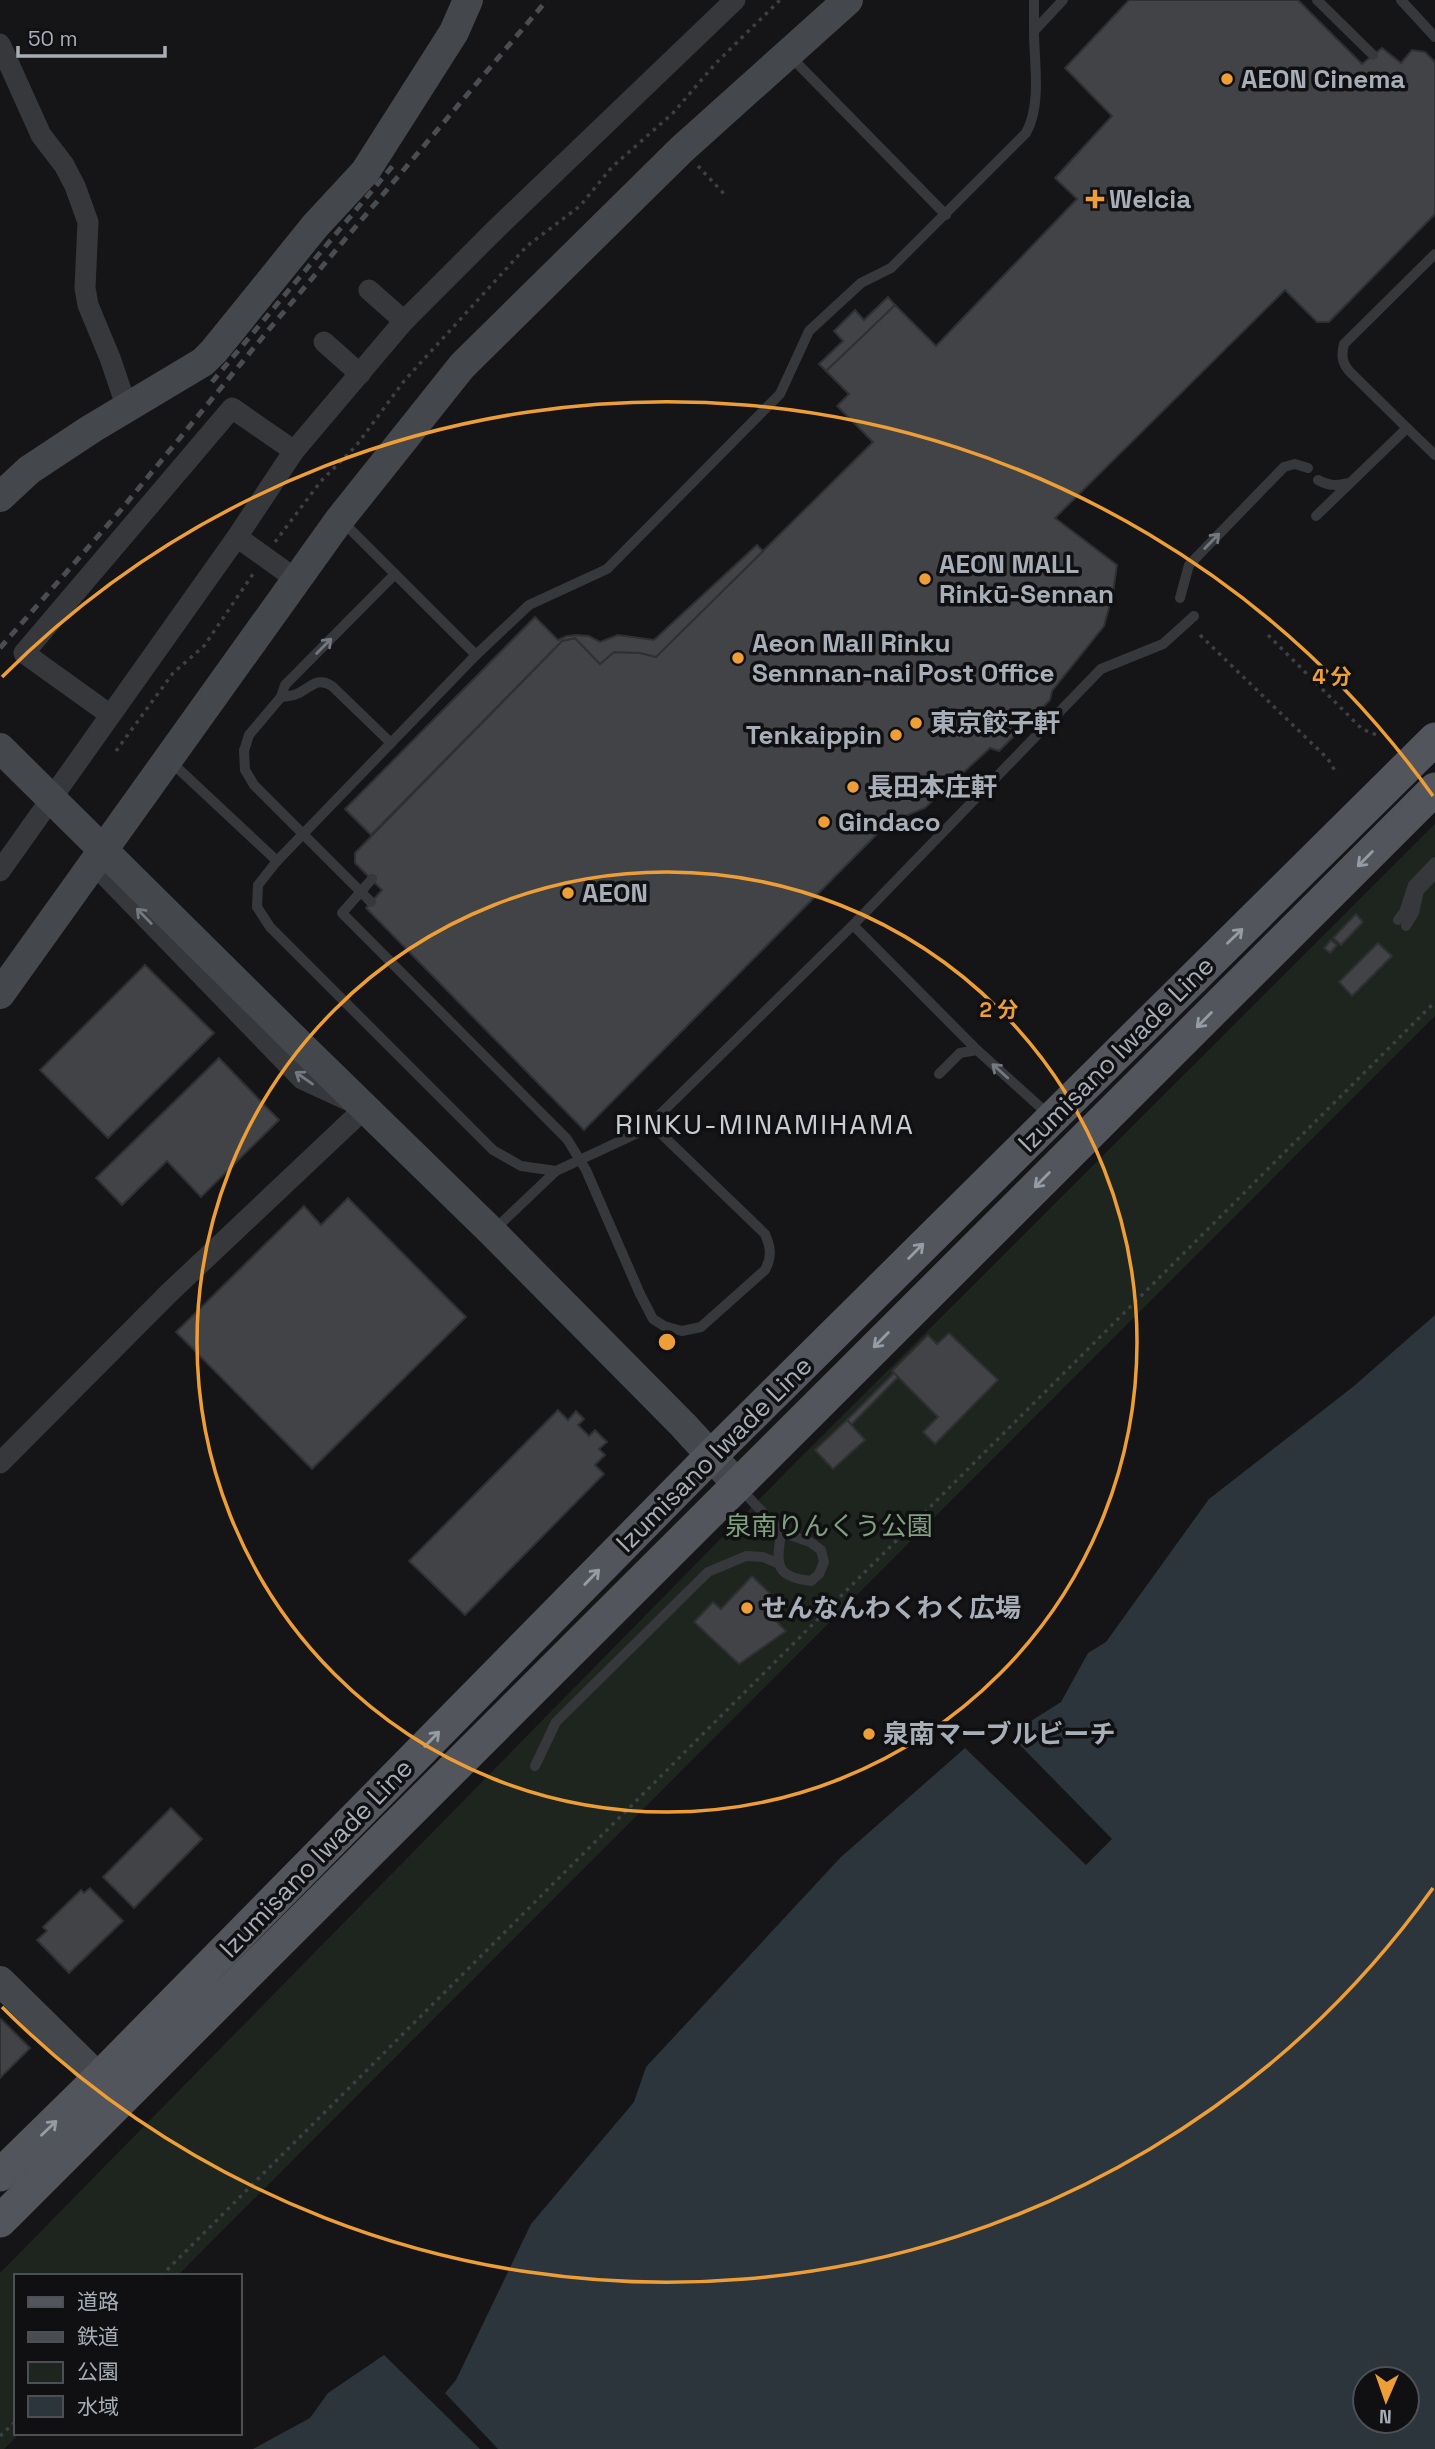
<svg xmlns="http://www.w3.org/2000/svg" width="1435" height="2449" viewBox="0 0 1435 2449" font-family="'Space Grotesk','Noto Sans JP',sans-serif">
	<rect width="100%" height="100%" fill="#151517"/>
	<!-- green -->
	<path fill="#1d251e" d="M1435 824V1016L177 2276H16V2433H20L4 2449H0V2273L790 1468Z"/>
	<!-- water -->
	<g fill="#2c353b" fill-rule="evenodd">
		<path d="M1435 1315V2449H498L445 2393 456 2380 531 2224 634 2102 646 2067 841 1857 965 1748 1086 1865 1112 1839 1017 1742 1023 1726 1061 1702 1088 1653 1106 1642 1209 1499 1354 1386ZM1365 2379H1407V2421H1365Z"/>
		<path d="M384 2355 480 2449H253L310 2418 328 2393Z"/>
	</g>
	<!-- building -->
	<g fill="#414347" stroke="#2f3033" stroke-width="2">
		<path d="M1129 0H1298L1362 64 1382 48 1401 63 1412 50 1425 52 1435 62V214L1329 322H1317L1285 290 1055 518 1117 565 1113 593 1104 626 1052 691 1050 700 999 751 990 748 925 808 888 823 584 1130 366 908 382 890 355 863V853L562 641 575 638 600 664 614 652 640 653 656 657 873 442 837 406 849 394 826 371 895 305 936 346 1077 199 1055 178 1112 116 1065 68Z"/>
		<path d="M888 297 895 305 826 371 819 364 843 341 834 331 855 310 864 320Z"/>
		<path d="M757 545 763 551 656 657 640 653 614 652 600 664 575 638 562 641 371 835 345 809 535 617 558 640 567 636 577 635 589 636 600 642 618 635 654 640Z"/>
		<path d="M1356 914 1363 922 1341 945 1333 938Z"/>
		<path d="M1331 940 1337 945 1330 953 1324 948Z"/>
		<path d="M1378 943 1392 956 1352 996 1339 982Z"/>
		<path d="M145 965 214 1033 108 1138 40 1070Z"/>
		<path d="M219 1058 279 1120 201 1197 167 1161 122 1205 96 1178Z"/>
		<path d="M348 1198 466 1317 312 1469 176 1332 304 1206 321 1225Z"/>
		<path d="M949 1333 998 1380 935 1444 923 1432 938 1417 892 1371 928 1335 937 1344Z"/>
		<path d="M894 1373 898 1377 851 1425 847 1420Z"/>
		<path d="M558 1410 568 1420 576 1411 584 1419 578 1425 589 1436 595 1430 607 1442 599 1449 605 1455 595 1465 604 1474 465 1615 409 1561Z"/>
		<path d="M847 1420 865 1440 833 1469 815 1450Z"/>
		<path d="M752 1576 777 1600 766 1611 786 1631 739 1664 694 1622 713 1602 721 1609Z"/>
		<path d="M171 1808 202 1839 134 1908 103 1877Z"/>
		<path d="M90 1888 123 1921 69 1973 37 1940 47 1931 43 1927 81 1890 84 1893Z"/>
		<path d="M1 2019 30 2048 0 2078V2021Z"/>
	</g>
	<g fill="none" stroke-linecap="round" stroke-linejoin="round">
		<!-- path -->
		<g stroke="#3c3f43" stroke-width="3.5" stroke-dasharray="3.5 5" stroke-linecap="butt">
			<path d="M698 166 727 197"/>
			<path d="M275 542 321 481 356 446 404 381 527 246 580 206 612 167 673 113 716 63 780 0"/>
			<path d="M1200 635 1328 759 1337 774"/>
			<path d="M1268 635 1362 729 1377 735"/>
			<path d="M116 751 173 673 204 646 253 574"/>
			<path d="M161 2276 1435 1002"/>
			<path d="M0 2436 16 2421"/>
		</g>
		<!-- lane -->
		<g stroke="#36383c" stroke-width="10">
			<path d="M1034 0V31"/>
			<path d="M1317 0 1373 55"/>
			<path d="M1401 0 1435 37"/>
			<path d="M789 55 946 215"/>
			<path d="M1407 428 1435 455"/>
			<path d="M1318 480C1329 486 1337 486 1348 483"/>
			<path d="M1316 516 1407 428 1349 371C1342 362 1341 356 1344 344L1435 254"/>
			<path d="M342 521 476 655"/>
			<path d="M1180 598 1189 565 1284 467 1295 464 1308 468"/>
			<path d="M281 697C288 696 294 696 299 693 312 686 317 677 332 686L391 743"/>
			<path d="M244 751 249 735 281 697 285 685 395 574"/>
			<path d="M169 760 277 861"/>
			<path d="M1398 920 1404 912 1413 885 1435 862"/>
			<path d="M853 925 977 1050 1049 1115"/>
			<path d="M1406 926 1414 913 1419 891 1435 874"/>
			<path d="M939 1074 960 1053 977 1050"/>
			<path d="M556 1171 521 1166 493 1150 270 927 257 907 258 885 277 861 476 655 529 605 607 569 780 394 809 331 861 283 891 268 1026 133C1042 104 1034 63 1034 31L1063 0"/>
			<path d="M494 1230 556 1171 644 1130 853 925 1101 669 1163 644 1194 616"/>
			<path d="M640 1294 653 1319 664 1326 682 1331 701 1327 765 1270C772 1257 771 1248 765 1234L651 1124"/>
			<path d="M739 1487 781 1532 810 1542 821 1550 824 1562 819 1574 811 1581C773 1577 777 1563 781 1532"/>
			<path d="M535 1766 556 1722 708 1572 746 1556 763 1557 777 1563"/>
		</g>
		<!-- street -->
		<g stroke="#36383c" stroke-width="21">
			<path d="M0 44 41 135 64 165 75 186 88 222 85 288 88 305 110 358 127 408"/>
			<path d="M369 290 404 321"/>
			<path d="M324 342 360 374"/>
			<path d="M237 537 297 580"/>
			<path d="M109 714 24 653 232 408 294 451"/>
			<path d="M0 871 237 537 294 451 404 321 495 230 735 0"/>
			<path d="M0 1463 169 1293 365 1108 302 1079 93 863"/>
		</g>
		<!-- secondary -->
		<g stroke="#44474c" stroke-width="30">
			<path d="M0 497 29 470 91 429 203 362 214 351 315 226 365 172 454 32 468 0"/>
			<path d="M0 994 340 519 462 366 681 150 848 0"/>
			<path d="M294 1039 492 1232 683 1425 737 1484"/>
			<path d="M0 1981 116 2095"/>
		</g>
		<!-- primary -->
		<g stroke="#52555b" stroke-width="33">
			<path d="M0 2175 98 2079 712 1455 1435 739"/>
			<path d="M0 2221 1435 789"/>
		</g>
		<!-- rail -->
		<g stroke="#494c51" stroke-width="5" stroke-dasharray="9 7" stroke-linecap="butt">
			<path d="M212 382 396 162"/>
			<path d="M0 648 120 511 266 333 547 0"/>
		</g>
		<!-- lane-bridge -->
		<g stroke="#36383c" stroke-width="10">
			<path d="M244 751 245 770 254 785 371 902"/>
			<path d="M372 879 342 913 567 1139 586 1170 640 1294"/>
		</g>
		<!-- secondary-bridge -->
		<path stroke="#44474c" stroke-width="30" d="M0 748 294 1039"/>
	</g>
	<!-- one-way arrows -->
	<defs><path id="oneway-shaft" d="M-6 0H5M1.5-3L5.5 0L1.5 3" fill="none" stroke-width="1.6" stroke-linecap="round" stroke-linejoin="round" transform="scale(1.75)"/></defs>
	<g stroke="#747980">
		<use href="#oneway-shaft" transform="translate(1212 541) rotate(-46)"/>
		<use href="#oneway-shaft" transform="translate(324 646) rotate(-45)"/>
		<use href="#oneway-shaft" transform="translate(144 916) rotate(-134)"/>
		<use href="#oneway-shaft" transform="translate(1000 1071) rotate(-138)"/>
		<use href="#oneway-shaft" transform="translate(304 1078) rotate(-145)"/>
	</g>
	<g stroke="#969ca5">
		<use href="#oneway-shaft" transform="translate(1365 859) rotate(135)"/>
		<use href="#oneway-shaft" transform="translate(1235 936) rotate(-44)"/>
		<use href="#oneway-shaft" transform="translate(1204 1020) rotate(135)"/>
		<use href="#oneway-shaft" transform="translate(1042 1180) rotate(135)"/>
		<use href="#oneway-shaft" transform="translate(916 1251) rotate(-45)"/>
		<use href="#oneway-shaft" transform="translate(881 1340) rotate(135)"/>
		<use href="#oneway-shaft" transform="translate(592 1577) rotate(-46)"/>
		<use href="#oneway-shaft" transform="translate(432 1739) rotate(-46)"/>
		<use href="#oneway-shaft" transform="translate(49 2128) rotate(-44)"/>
	</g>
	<!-- distance rings -->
	<g fill="none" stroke="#ee9e37" stroke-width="3.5">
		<circle cx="667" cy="1342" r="470"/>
		<path d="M1433 1888A941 941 0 0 1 2 2007M2 677A941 941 0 0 1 1433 796"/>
	</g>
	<!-- markers -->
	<g fill="#ee9e37" stroke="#101012" stroke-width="2.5">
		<circle cx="1227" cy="79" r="7"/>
		<path d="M1091.5 188.5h7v7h7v7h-7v7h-7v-7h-7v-7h7z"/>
		<circle cx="925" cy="579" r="7"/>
		<circle cx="738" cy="658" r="7"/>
		<circle cx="916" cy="723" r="7"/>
		<circle cx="896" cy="735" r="7"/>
		<circle cx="853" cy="787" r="7"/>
		<circle cx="824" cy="822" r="7"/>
		<circle cx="568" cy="893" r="7"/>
		<circle cx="747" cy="1608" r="7"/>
		<circle cx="869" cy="1734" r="7"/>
	</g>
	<g text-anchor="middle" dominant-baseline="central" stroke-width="7" stroke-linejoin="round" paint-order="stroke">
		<!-- poi labels -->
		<g font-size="26" font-weight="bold" fill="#a7aeb7" stroke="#101012" text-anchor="start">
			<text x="1241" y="79">AEON Cinema</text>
			<text x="1109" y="199">Welcia</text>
			<text x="939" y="564">AEON MALL<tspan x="939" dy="30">Rinkū-Sennan</tspan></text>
			<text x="752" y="643">Aeon Mall Rinku<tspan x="752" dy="30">Sennnan-nai Post Office</tspan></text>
			<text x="930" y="723">東京餃子軒</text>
			<text x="882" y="735" text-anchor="end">Tenkaippin</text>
			<text x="867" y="787">長田本庄軒</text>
			<text x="838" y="822">Gindaco</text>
			<text x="582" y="893">AEON</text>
			<text x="761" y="1608">せんなんわくわく広場</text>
			<text x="883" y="1734">泉南マーブルビーチ</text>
		</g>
		<!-- street labels -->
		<g font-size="26" fill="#a7aeb7" stroke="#101012">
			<text transform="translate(1116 1054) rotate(-45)">Izumisano Iwade Line</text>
			<text transform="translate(714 1454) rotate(-45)">Izumisano Iwade Line</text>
			<text transform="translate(316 1858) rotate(-46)">Izumisano Iwade Line</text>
		</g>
		<!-- park labels -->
		<g font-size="26" fill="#80a17f" stroke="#101012">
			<text x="829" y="1526">泉南りんくう公園</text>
		</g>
		<!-- neighbourhood labels -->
		<g font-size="28" letter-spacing="2" fill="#c8ccd3" stroke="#101012">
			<text x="765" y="1124">RINKU-MINAMIHAMA</text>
		</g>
	</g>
	<circle cx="667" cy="1342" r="10" fill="#ee9e37" stroke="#101012" stroke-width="3.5"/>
	<g font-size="21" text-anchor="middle" font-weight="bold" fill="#ee9e37" stroke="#101012" stroke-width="7" stroke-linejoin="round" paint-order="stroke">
		<text x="1332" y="684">4 分</text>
		<text x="999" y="1017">2 分</text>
	</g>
	<!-- legend -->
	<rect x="14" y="2274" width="228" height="161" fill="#101012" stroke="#4c4f54" stroke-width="2"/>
	<rect x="28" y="2297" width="35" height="10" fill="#52555b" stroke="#4c4f54" stroke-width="2"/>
	<text x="77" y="2309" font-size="21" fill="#a7aeb7">道路</text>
	<rect x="28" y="2332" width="35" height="10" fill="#494c51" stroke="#4c4f54" stroke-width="2"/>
	<text x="77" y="2344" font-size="21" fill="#a7aeb7">鉄道</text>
	<rect x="28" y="2362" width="35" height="21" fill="#1d251e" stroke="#4c4f54" stroke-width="2"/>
	<text x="77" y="2379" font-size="21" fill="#a7aeb7">公園</text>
	<rect x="28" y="2396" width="35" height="21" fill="#2c353b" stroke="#4c4f54" stroke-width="2"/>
	<text x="77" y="2414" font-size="21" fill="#a7aeb7">水域</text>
	<!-- north arrow -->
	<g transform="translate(1386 2400) rotate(182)"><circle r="33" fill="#101012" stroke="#4c4f54" stroke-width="2"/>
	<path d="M0-5L12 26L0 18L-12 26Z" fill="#ee9e37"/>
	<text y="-10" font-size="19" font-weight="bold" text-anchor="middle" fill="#a7aeb7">N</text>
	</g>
	<!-- scale -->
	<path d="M18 46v10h147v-10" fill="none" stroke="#a7aeb7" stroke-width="3.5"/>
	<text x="28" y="46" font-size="21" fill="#a7aeb7" stroke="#101012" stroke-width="5" paint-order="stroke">50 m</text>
</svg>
